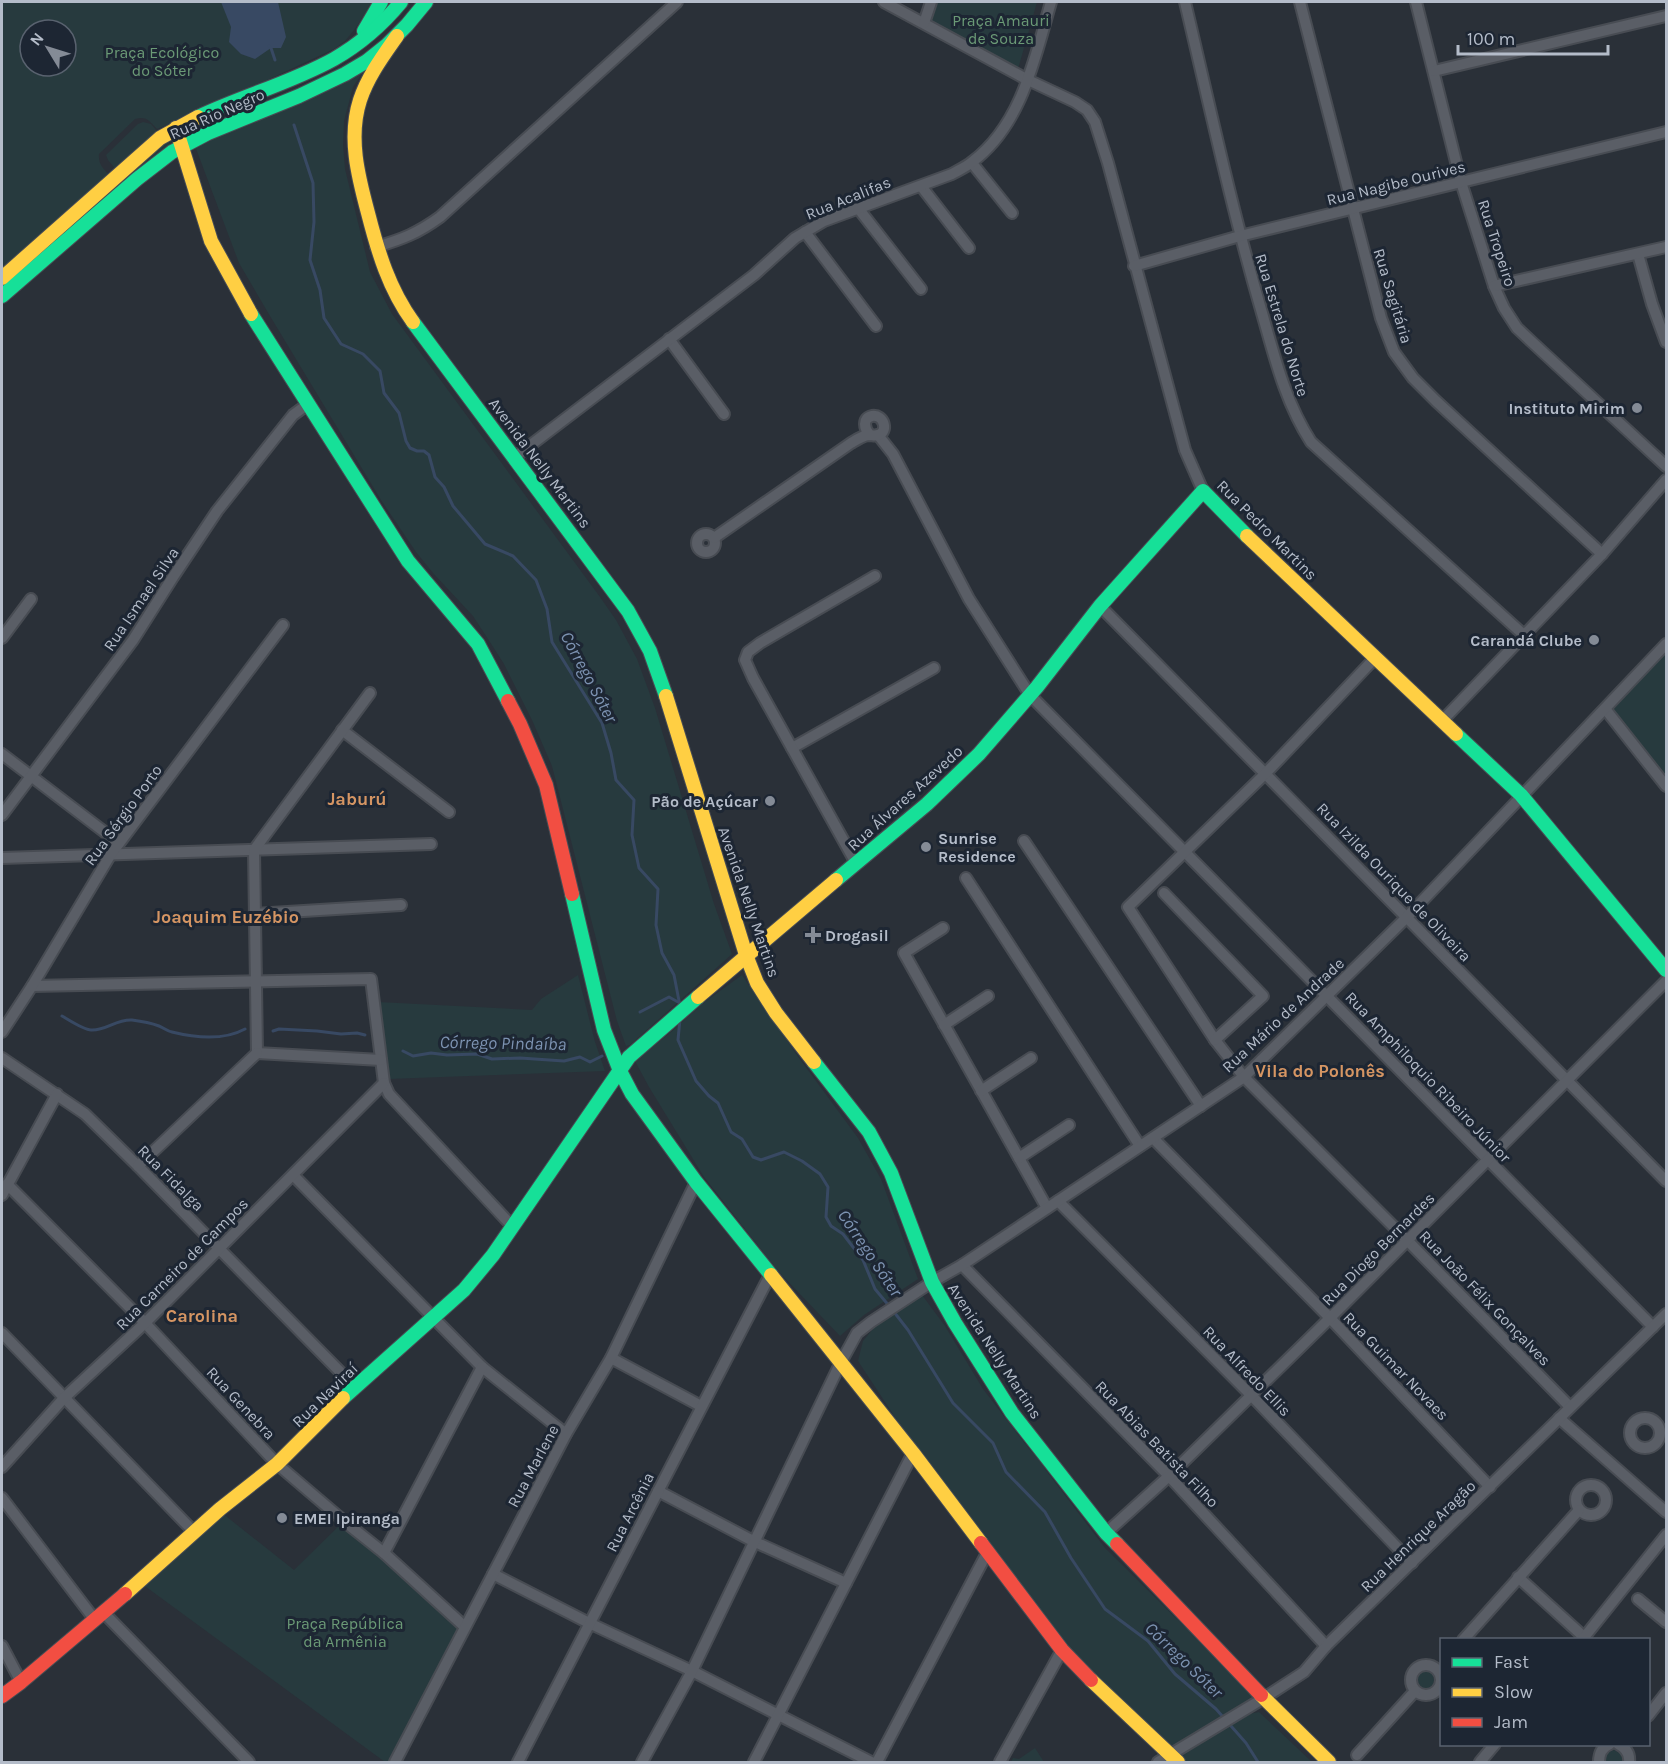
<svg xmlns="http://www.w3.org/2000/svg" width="1668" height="1764" viewBox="0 0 1668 1764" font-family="Karla,sans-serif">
	<rect width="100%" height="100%" fill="#2a3038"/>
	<!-- green -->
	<g fill="#273a3e" fill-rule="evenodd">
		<path d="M2 2H371L366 13 354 30 345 41 334 49 207 108 157 129C149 121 147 116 135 119L99 154C98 164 103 168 109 175L2 268ZM30 30H66V66H30Z"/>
		<path d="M934 2H1037L1018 69 929 20Z"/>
		<path d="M363 72 353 87 344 121 343 145 345 169 370 272 392 314 600 597 616 620 637 659 655 708 714 904 732 954 630 1045 626 1046 617 1021 552 766 532 720 504 664 488 639 473 616 433 573 416 552 381 500 270 316 239 263 195 146 311 97Z"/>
		<path d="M143 122 151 124 161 136 164 134 172 147 2 289V281L123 178 108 160 106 155 138 124Z"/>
		<path d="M1666 652V782L1610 713Z"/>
		<path d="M578 975 595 1042 605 1071 388 1079 378 1002 532 1010 541 999Z"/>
		<path d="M742 975 799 1058 858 1138 881 1179 918 1279 864 1315 840 1336 778 1271 704 1177 649 1087 635 1061 671 1032 702 1004Z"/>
		<path d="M922 1295 945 1326 983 1389 1030 1450 1043 1462 1045 1469 1105 1548 1185 1627 1190 1629V1632L1259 1703 1243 1715 1259 1712 1312 1762H1186L1065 1648 916 1449 858 1361 863 1341 877 1324Z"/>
		<path d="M222 1513 294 1570 341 1524 380 1555 459 1630 399 1743 390 1762H385L142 1584Z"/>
		<circle cx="1424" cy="1680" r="10"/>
		<path d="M1035 1748 1044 1762H1011L1013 1758 1019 1759Z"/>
		<path d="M1614 1750 1621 1754 1623 1762H1604L1606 1753Z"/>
	</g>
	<!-- water -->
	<path fill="#384963" d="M221 2H278L286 37 281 48H271L255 59 241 54 229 42 231 27Z"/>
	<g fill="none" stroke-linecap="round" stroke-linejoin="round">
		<!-- stream -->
		<g stroke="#384963" stroke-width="3">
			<path d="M269 46 271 48 275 60"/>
			<path d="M294 125 313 183 314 222 310 260 320 290 324 318 341 344 363 354 380 371 384 393 399 413 406 441 410 448 417 451H424L429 455 435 477 444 487 453 506 485 544 513 556 536 580 547 609 552 642 602 723 611 753 616 780 634 800 632 835 639 868 658 889 656 925 662 953 674 975 680 1006"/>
			<path d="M640 1012 669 997 678 1002"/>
			<path d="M62 1016C69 1020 84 1030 91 1030 106 1031 116 1019 132 1020 140 1021 151 1023 159 1026 164 1028 167 1031 172 1032 196 1038 223 1041 245 1029"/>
			<path d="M680 1019 678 1040 696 1081 709 1096 718 1103 731 1132 742 1139 753 1157 761 1160 784 1152 802 1161 820 1174 828 1187 826 1217 831 1226 843 1234 863 1260 875 1289 890 1307"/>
			<path d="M273 1031 279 1029 317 1031 341 1034 357 1033 365 1035"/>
			<path d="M403 1051 413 1056 431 1053 447 1055 477 1054 492 1059 520 1058 564 1061 580 1057 590 1062 602 1056"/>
			<path d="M894 1312 908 1330 953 1403 993 1443 1006 1472 1045 1512 1071 1558 1105 1609 1148 1641 1175 1674 1216 1709 1246 1743 1258 1762"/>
		</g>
		<!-- street casing -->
		<g stroke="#484c53" stroke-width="14">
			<g id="street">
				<path d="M884 2 1028 80 1075 102 1087 110 1095 122 1108 163 1185 450 1203 491"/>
				<path d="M1185 2C1209 103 1231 206 1260 306 1274 354 1284 400 1311 442L1525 636"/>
				<path d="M1300 2 1381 318 1394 352 1413 378 1436 401 1602 554"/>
				<path d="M1416 2 1461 182 1494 286 1504 308 1517 328 1533 343 1666 466"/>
				<path d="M924 23 931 2"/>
				<path d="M1434 71 1666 16"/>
				<path d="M972 163 1012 213"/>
				<path d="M921 186 969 248"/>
				<path d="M858 208 921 289"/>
				<path d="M805 232 876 326"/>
				<path d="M376 247C403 239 418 233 440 217L677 2"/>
				<path d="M1638 254 1652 304 1666 342"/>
				<path d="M1134 266 1240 236 1666 132"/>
				<path d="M1494 286 1666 247"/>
				<path d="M669 339 724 414"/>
				<path d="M878 435 893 454 969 599 1030 695 1653 1327"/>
				<path d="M515 457 754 275 795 238 824 221 952 174C959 170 966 167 972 162 1022 125 1035 57 1051 2"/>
				<circle cx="706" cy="543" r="9"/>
				<path d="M714 538 851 443C856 440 862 436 868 435 872 435 875 436 878 435 889 432 884 414 872 416 862 418 864 429 870 435"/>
				<path d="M1100 606 1666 1181"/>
				<path d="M2 638 31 599"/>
				<path d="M1375 658 1266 773 1128 907 1215 1040 1244 1077 1407 1240 1570 1407"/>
				<path d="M1606 710 1666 786"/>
				<path d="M1443 720 1602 554 1666 480"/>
				<path d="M342 730 449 812"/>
				<path d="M792 748 934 668"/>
				<path d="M2 754 119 843"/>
				<path d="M2 815 133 640 173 577 217 511 293 415 308 404"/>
				<path d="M1024 841 1201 1106"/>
				<path d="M2 858 431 844"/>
				<path d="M856 863 753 678 745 660 748 652 760 643 875 576"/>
				<path d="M966 878 1140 1146"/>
				<path d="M1164 893 1263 996 1215 1040"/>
				<path d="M255 914 401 905"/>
				<path d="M943 928 904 953 1047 1208"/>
				<path d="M32 986 371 979 384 1083 389 1094 512 1226"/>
				<path d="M944 1025 988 996"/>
				<path d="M2 1032 32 986 111 854 283 625"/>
				<path d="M257 1053 254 850 370 693"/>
				<path d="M257 1053 381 1060"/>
				<path d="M2 1058 85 1114 138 1166 355 1387"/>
				<path d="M981 1091 1031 1058"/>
				<path d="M1153 1138 1330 1318 1490 1487"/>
				<path d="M1019 1158 1069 1125"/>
				<path d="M138 1166 257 1053"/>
				<path d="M293 1175 482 1367 566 1434"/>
				<path d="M7 1184 145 1323 277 1464 345 1522 384 1553 465 1627"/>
				<path d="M2 1195 57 1094"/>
				<path d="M1058 1201 1251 1395 1412 1563"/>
				<path d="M962 1265 1169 1476 1326 1646"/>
				<path d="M2 1333 194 1532"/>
				<path d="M611 1358 701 1406"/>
				<circle cx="1645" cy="1433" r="15"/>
				<path d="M1559 1418 1666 1512"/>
				<path d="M2 1467 64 1398 145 1323 384 1083"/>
				<circle cx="1591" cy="1500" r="15"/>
				<path d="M658 1491 753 1541 846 1583"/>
				<path d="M2 1498 95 1620"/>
				<path d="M1106 1533 1169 1476 1330 1318 1666 981"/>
				<path d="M384 1553 482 1367"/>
				<path d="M493 1574 589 1623 692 1671 871 1762"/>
				<path d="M1518 1577 1584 1637"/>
				<path d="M1638 1599 1666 1622"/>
				<path d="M104 1613 249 1762"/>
				<path d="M1463 1640 1579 1510"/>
				<path d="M1582 1640 1666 1535"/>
				<path d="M2 1646 21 1682"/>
				<circle cx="1426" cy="1680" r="15"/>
				<path d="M1648 1716 1666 1693"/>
				<path d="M1618 1744C1626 1748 1630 1754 1629 1762"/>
				<path d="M1357 1755 1415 1691"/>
				<path d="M395 1762 566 1434 611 1358 696 1182"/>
				<path d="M518 1762 770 1275"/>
				<path d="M642 1762 692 1671 840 1364 857 1333 871 1322 932 1282 962 1265 1244 1077 1407 917 1666 644"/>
				<path d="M754 1762 913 1453"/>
				<path d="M877 1762 987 1553"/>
				<path d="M1000 1762 1062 1650"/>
				<path d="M1158 1762 1264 1698 1304 1672 1326 1646 1666 1314"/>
				<path d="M1480 1762 1495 1744"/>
				<path d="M1599 1762C1599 1754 1602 1747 1610 1744"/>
			</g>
		</g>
		<!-- fast casing -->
		<g stroke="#484c53" stroke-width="16">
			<g id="fast">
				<path d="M364 31 381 2"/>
				<path d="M198 117C242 96 291 83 334 59 360 44 382 25 401 2"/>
				<path d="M2 296 137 179 172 152 208 133 299 96 345 74 367 61 387 45 407 25 426 2"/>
				<path d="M251 314 408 561 478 644 508 701"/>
				<path d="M413 322 628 611 650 651 666 696"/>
				<path d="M1456 734 1521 795 1666 970"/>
				<path d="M836 880 927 804 979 754 1037 687 1100 606 1203 491 1247 536"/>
				<path d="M572 894 604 1030 620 1071 632 1094 696 1182 771 1275"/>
				<path d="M814 1062 869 1132 891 1173 932 1282 955 1323 1012 1413 1106 1533 1117 1544"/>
				<path d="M343 1398 464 1290 493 1255 629 1057 698 997"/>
			</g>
		</g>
		<!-- slow casing -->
		<g stroke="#484c53" stroke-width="16">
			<g id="slow">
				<path d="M397 36C383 56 368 76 360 100 348 137 358 176 368 213 378 252 389 289 413 322"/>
				<path d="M176 128 211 241 251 314"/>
				<path d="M2 278 160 138 198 117"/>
				<path d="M1247 536 1456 734"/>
				<path d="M666 696 746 955 757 983 776 1013 814 1062"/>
				<path d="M698 997 836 880"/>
				<path d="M771 1275 913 1453 981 1543"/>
				<path d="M125 1594 220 1509 277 1464 343 1398"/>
				<path d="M1091 1680 1178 1762"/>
				<path d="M1261 1695 1329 1762"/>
			</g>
		</g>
		<!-- jam casing -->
		<g stroke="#484c53" stroke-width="16">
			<g id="jam">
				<path d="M508 701 520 724 546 785 572 894"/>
				<path d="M981 1543 1062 1650 1091 1680"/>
				<path d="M1117 1544 1261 1695"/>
				<path d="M2 1696 21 1682 125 1594"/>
			</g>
		</g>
		<!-- street -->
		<use href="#street" stroke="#5a5e66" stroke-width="10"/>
		<!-- fast -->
		<use href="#fast" stroke="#16e098" stroke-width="14"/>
		<!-- slow -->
		<use href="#slow" stroke="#ffcf43" stroke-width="14"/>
		<!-- jam -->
		<use href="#jam" stroke="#f24e42" stroke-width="14"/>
	</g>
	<!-- markers -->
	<g fill="#848b96" stroke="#1d2633" stroke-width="2">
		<circle cx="1637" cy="408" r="6"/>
		<circle cx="1594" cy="640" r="6"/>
		<circle cx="770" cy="801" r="6"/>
		<circle cx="926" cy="847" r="6"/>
		<path d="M810 926h6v6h6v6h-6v6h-6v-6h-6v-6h6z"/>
		<circle cx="282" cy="1518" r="6"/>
	</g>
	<g text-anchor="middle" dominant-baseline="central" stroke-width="6" stroke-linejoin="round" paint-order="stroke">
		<!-- park labels -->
		<g font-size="16" fill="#6b9a76" stroke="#1d2633">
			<text x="1001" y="20">Praça Amauri<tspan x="1001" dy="18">de Souza</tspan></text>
			<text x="162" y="52">Praça Ecológico<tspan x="162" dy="18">do Sóter</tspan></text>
			<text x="345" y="1623">Praça República<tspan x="345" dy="18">da Armênia</tspan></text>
		</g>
		<!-- street labels -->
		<g font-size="16" fill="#b4bcc9" stroke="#1d2633">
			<text transform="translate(217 114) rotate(-24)">Rua Rio Negro</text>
			<text transform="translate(1396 183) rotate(-14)">Rua Nagibe Ourives</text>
			<text transform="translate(848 198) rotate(-22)">Rua Acalifas</text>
			<text transform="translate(1497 243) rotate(72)">Rua Tropeiro</text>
			<text transform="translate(1393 296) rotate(73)">Rua Sagitária</text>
			<text transform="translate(1282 325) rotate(73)">Rua Estrela do Norte</text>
			<text transform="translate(540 463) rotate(53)">Avenida Nelly Martins</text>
			<text transform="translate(1267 530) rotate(45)">Rua Pedro Martins</text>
			<text transform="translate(141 599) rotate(-56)">Rua Ismael Silva</text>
			<text transform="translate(905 798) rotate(-42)">Rua Álvares Azevedo</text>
			<text transform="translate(123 815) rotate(-54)">Rua Sérgio Porto</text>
			<text transform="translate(1394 882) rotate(46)">Rua Izilda Ourique de Oliveira</text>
			<text transform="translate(749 902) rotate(71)">Avenida Nelly Martins</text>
			<text transform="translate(1283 1015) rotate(-43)">Rua Mário de Andrade</text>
			<text transform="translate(1428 1077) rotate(46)">Rua Amphiloquio Ribeiro Júnior</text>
			<text transform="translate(171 1178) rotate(45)">Rua Fidalga</text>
			<text transform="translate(1378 1249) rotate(-45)">Rua Diogo Bernardes</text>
			<text transform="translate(182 1264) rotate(-45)">Rua Carneiro de Campos</text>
			<text transform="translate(1485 1298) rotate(46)">Rua João Félix Gonçalves</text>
			<text transform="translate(995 1351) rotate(57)">Avenida Nelly Martins</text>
			<text transform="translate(1396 1366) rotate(46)">Rua Guimar Novaes</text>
			<text transform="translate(1247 1371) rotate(46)">Rua Alfredo Ellis</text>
			<text transform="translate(325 1395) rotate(-44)">Rua Naviraí</text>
			<text transform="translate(241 1403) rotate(47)">Rua Genebra</text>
			<text transform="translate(1157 1444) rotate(46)">Rua Abias Batista Filho</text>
			<text transform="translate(533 1466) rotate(-62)">Rua Marlene</text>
			<text transform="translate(630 1512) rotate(-63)">Rua Arcênia</text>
			<text transform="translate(1418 1536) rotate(-44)">Rua Henrique Aragão</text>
		</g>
		<!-- poi labels -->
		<g font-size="16" font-weight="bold" fill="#b4bcc9" stroke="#1d2633" text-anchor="end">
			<text x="1625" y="408">Instituto Mirim</text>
			<text x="1582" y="640">Carandá Clube</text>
			<text x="758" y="801">Pão de Açúcar</text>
			<text x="938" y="838" text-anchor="start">Sunrise<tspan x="938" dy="18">Residence</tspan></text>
			<text x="825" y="935" text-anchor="start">Drogasil</text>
			<text x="294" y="1518" text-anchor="start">EMEI Ipiranga</text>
		</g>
		<!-- water labels -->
		<g font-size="18" font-style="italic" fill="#7c92b1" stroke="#1d2633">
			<text transform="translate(589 677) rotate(62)">Córrego Sóter</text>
			<text transform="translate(503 1043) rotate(1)">Córrego Pindaíba</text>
			<text transform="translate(870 1253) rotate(56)">Córrego Sóter</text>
			<text transform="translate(1184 1660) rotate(44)">Córrego Sóter</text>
		</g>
		<!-- neighbourhood labels -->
		<g font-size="18" font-weight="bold" fill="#d59563" stroke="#1d2633">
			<text x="357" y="799">Jaburú</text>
			<text x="226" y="917">Joaquim Euzébio</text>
			<text x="1320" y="1071">Vila do Polonês</text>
			<text x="202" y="1316">Carolina</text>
		</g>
	</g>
	<!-- border -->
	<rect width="1668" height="1764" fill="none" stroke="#b4bcc9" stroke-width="6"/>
	<!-- legend -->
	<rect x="1440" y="1638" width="210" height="108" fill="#1d2633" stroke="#59626f" stroke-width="1.5"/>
	<rect x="1452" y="1658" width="30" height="9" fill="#16e098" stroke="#59626f" stroke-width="1.5"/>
	<text x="1494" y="1668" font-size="18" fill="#b4bcc9">Fast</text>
	<rect x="1452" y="1688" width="30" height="9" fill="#ffcf43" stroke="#59626f" stroke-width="1.5"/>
	<text x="1494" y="1698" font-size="18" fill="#b4bcc9">Slow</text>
	<rect x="1452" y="1718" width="30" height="9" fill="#f24e42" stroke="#59626f" stroke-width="1.5"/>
	<text x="1494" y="1728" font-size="18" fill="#b4bcc9">Jam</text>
	<!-- north arrow -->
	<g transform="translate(48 48) rotate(308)"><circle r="28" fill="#1d2633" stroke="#59626f" stroke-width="1.5"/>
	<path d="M0-4.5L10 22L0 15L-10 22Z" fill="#848b96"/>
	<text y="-9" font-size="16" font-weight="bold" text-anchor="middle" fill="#b4bcc9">N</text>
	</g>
	<!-- scale -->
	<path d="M1458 45v9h150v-9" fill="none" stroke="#b4bcc9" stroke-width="3"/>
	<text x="1467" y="45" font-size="18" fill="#b4bcc9" stroke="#1d2633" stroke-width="4.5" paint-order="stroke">100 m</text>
</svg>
